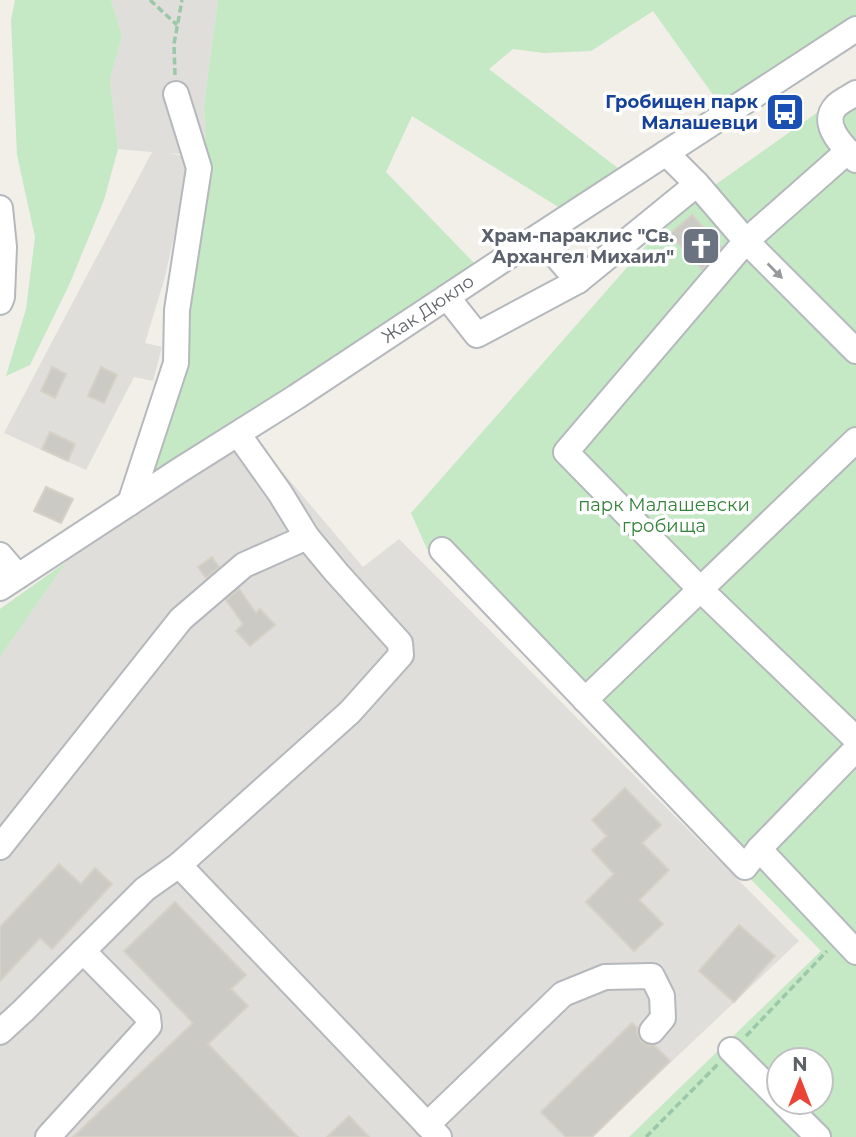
<svg xmlns="http://www.w3.org/2000/svg" width="856" height="1137" viewBox="0 0 856 1137" font-family="Montserrat,sans-serif">
	<rect width="100%" height="100%" fill="#f1efe8"/>
	<!-- industrial -->
	<g fill="#e0deda">
		<path d="M111 0H218L204 105 206 156 169 153 188 157 177 222 165 277 145 343 162 347 153 381 134 377 86 470 4 433 152 152 118 149 110 79 122 36Z"/>
		<path d="M246 429 363 567 399 539 799 941 592 1137H0V657L88 530Z"/>
	</g>
	<!-- green -->
	<g fill="#c5e8c5" fill-rule="evenodd">
		<path d="M15 0H111L122 36 110 79 118 149 104 200 70 283 30 365 6 376 26 309 35 237 17 155 11 20Z"/>
		<path d="M218 0H856V20L721 106 653 11 591 51 544 53 513 49 489 69 619 169 560 208 412 116 386 172 475 264 147 480 206 156 204 105Z"/>
		<path d="M856 87V1137H629L821 951 427 549 411 513 674 214 825 107ZM779 1060H821V1102H779Z"/>
		<path d="M66 562 0 657V609Z"/>
	</g>
	<!-- building -->
	<g fill="#cccac5" stroke="#d6d1c6" stroke-width="2">
		<path d="M692 215 721 247 702 269 670 234Z"/>
		<path d="M52 367 66 374 55 398 41 391Z"/>
		<path d="M101 367 117 375 104 403 88 396Z"/>
		<path d="M50 432 75 444 68 461 42 449Z"/>
		<path d="M46 487 73 499 61 523 34 511Z"/>
		<path d="M212 557 219 567 206 578 198 567Z"/>
		<path d="M239 589 256 613 260 609 275 625 250 646 236 631 243 624 226 600Z"/>
		<path d="M625 788 661 825 642 843 669 870 639 900 663 924 634 951 586 902 614 874 592 850 607 836 592 820Z"/>
		<path d="M59 864 81 884 95 868 112 884 52 949 40 938 0 981V927Z"/>
		<path d="M175 902 246 975 231 989 248 1006 208 1044 298 1137H73L193 1023 124 951Z"/>
		<path d="M739 925 775 956 734 1002 699 971Z"/>
		<path d="M632 1023 637 1028 638 1035 642 1042 649 1045H654L670 1061 592 1137H566L541 1112Z"/>
		<path d="M349 1116 369 1137H327Z"/>
	</g>
	<g fill="none" stroke-linecap="round" stroke-linejoin="round">
		<!-- minor casing -->
		<g stroke="#b5b8bc" stroke-width="28">
			<g id="minor">
				<path d="M856 93C850 97 841 101 836 106 819 124 844 147 856 160"/>
				<path d="M848 151 746 241 566 452 701 590 856 739"/>
				<path d="M666 153 697 184 746 241 856 351"/>
				<path d="M0 208 4 247 2 297 0 302"/>
				<path d="M539 236 578 281"/>
				<path d="M447 297 477 335 578 281 697 184"/>
				<path d="M130 503 176 363 177 310 199 168 176 94"/>
				<path d="M442 550 745 867 759 849 856 749"/>
				<path d="M0 555 18 576"/>
				<path d="M0 588 180 470 296 397 539 236 856 29"/>
				<path d="M585 700 856 440"/>
				<path d="M0 847 181 619 244 565 307 537"/>
				<path d="M759 849 856 952"/>
				<path d="M179 865 439 1137"/>
				<path d="M0 1032 23 1011 145 889 179 865 350 712 401 655 400 643 336 572 307 537 280 493 238 434"/>
				<path d="M731 1050 779 1098"/>
				<path d="M783 1102 818 1137"/>
				<path d="M427 1125 563 994 605 977 652 976 662 996 663 1018 652 1031"/>
				<path d="M48 1137 149 1026 148 1017 83 951"/>
			</g>
		</g>
		<!-- path -->
		<g stroke="#9cc7a9" stroke-width="3.5" stroke-dasharray="7 3.5" stroke-linecap="butt">
			<path d="M150 0 177 25"/>
			<path d="M175 75 174 44 182 0"/>
			<path d="M746 1036 827 951"/>
			<path d="M646 1137 718 1064"/>
		</g>
		<!-- minor -->
		<use href="#minor" stroke="#fff" stroke-width="24"/>
	</g>
	<!-- one-way arrows -->
	<defs><path id="oneway-solid" d="M-6-.8H1V-3.2L6.5 0L1 3.2V.8H-6Z" transform="scale(1.75)"/></defs>
	<use fill="#979a9d" href="#oneway-solid" transform="translate(775 271) rotate(45)"/>
	<!-- icons -->
	<defs>
		<g id="bus-square" transform="scale(2.0125)"><rect x="-9" y="-9" width="18" height="18" rx="4" fill="#1a4fb4" stroke="#fff"/><path d="M-5-6H5V4H4V6H2V4H-2V6H-4V4H-5ZM-3.5-4V0h7V-4ZM-3.5 1.2v1.5H-2V1.2ZM2 1.2v1.5H3.5V1.2Z" fill="#fff"/></g>
		<g id="church-square" transform="scale(2.0125)"><rect x="-9" y="-9" width="18" height="18" rx="4" fill="#6b7280" stroke="#fff"/><path d="M-1.2-6h2.4v3.5h3.3v2.4h-3.3V6h-2.4V-.1h-3.3v-2.4h3.3Z" fill="#fff"/></g>
	</defs>
	<g fill-rule="evenodd">
		<use href="#bus-square" x="785" y="112"/>
		<use href="#church-square" x="701" y="246"/>
	</g>
	<g text-anchor="middle" dominant-baseline="central" stroke-width="7" stroke-linejoin="round" paint-order="stroke">
		<!-- transit labels -->
		<g font-size="18" font-weight="bold" fill="#164399" stroke="#fff" text-anchor="end">
			<text x="758" y="102">Гробищен парк<tspan x="758" dy="21">Малашевци</tspan></text>
		</g>
		<!-- worship labels -->
		<g font-size="18" font-weight="bold" fill="#5b616d" stroke="#fff" text-anchor="end">
			<text x="674" y="236">Храм-параклис "Св.<tspan x="674" dy="21">Архангел Михаил"</tspan></text>
		</g>
		<!-- street labels -->
		<g font-size="18" fill="#5f6368" stroke="#fff">
			<text transform="translate(428 309) rotate(-34)">Жак Дюкло</text>
		</g>
		<!-- park labels -->
		<g font-size="18" fill="#348238" stroke="#fff">
			<text x="664" y="505">парк Малашевски<tspan x="664" dy="21">гробища</tspan></text>
		</g>
	</g>
	<!-- north arrow -->
	<g transform="translate(800 1081)"><circle r="33" fill="#ffffff" stroke="#bfc1c3" stroke-width="2"/>
	<path d="M0-5L12 26L0 18L-12 26Z" fill="#ea4335"/>
	<text y="-10" font-size="19" font-weight="bold" text-anchor="middle" fill="#5f6368">N</text>
	</g>
</svg>
